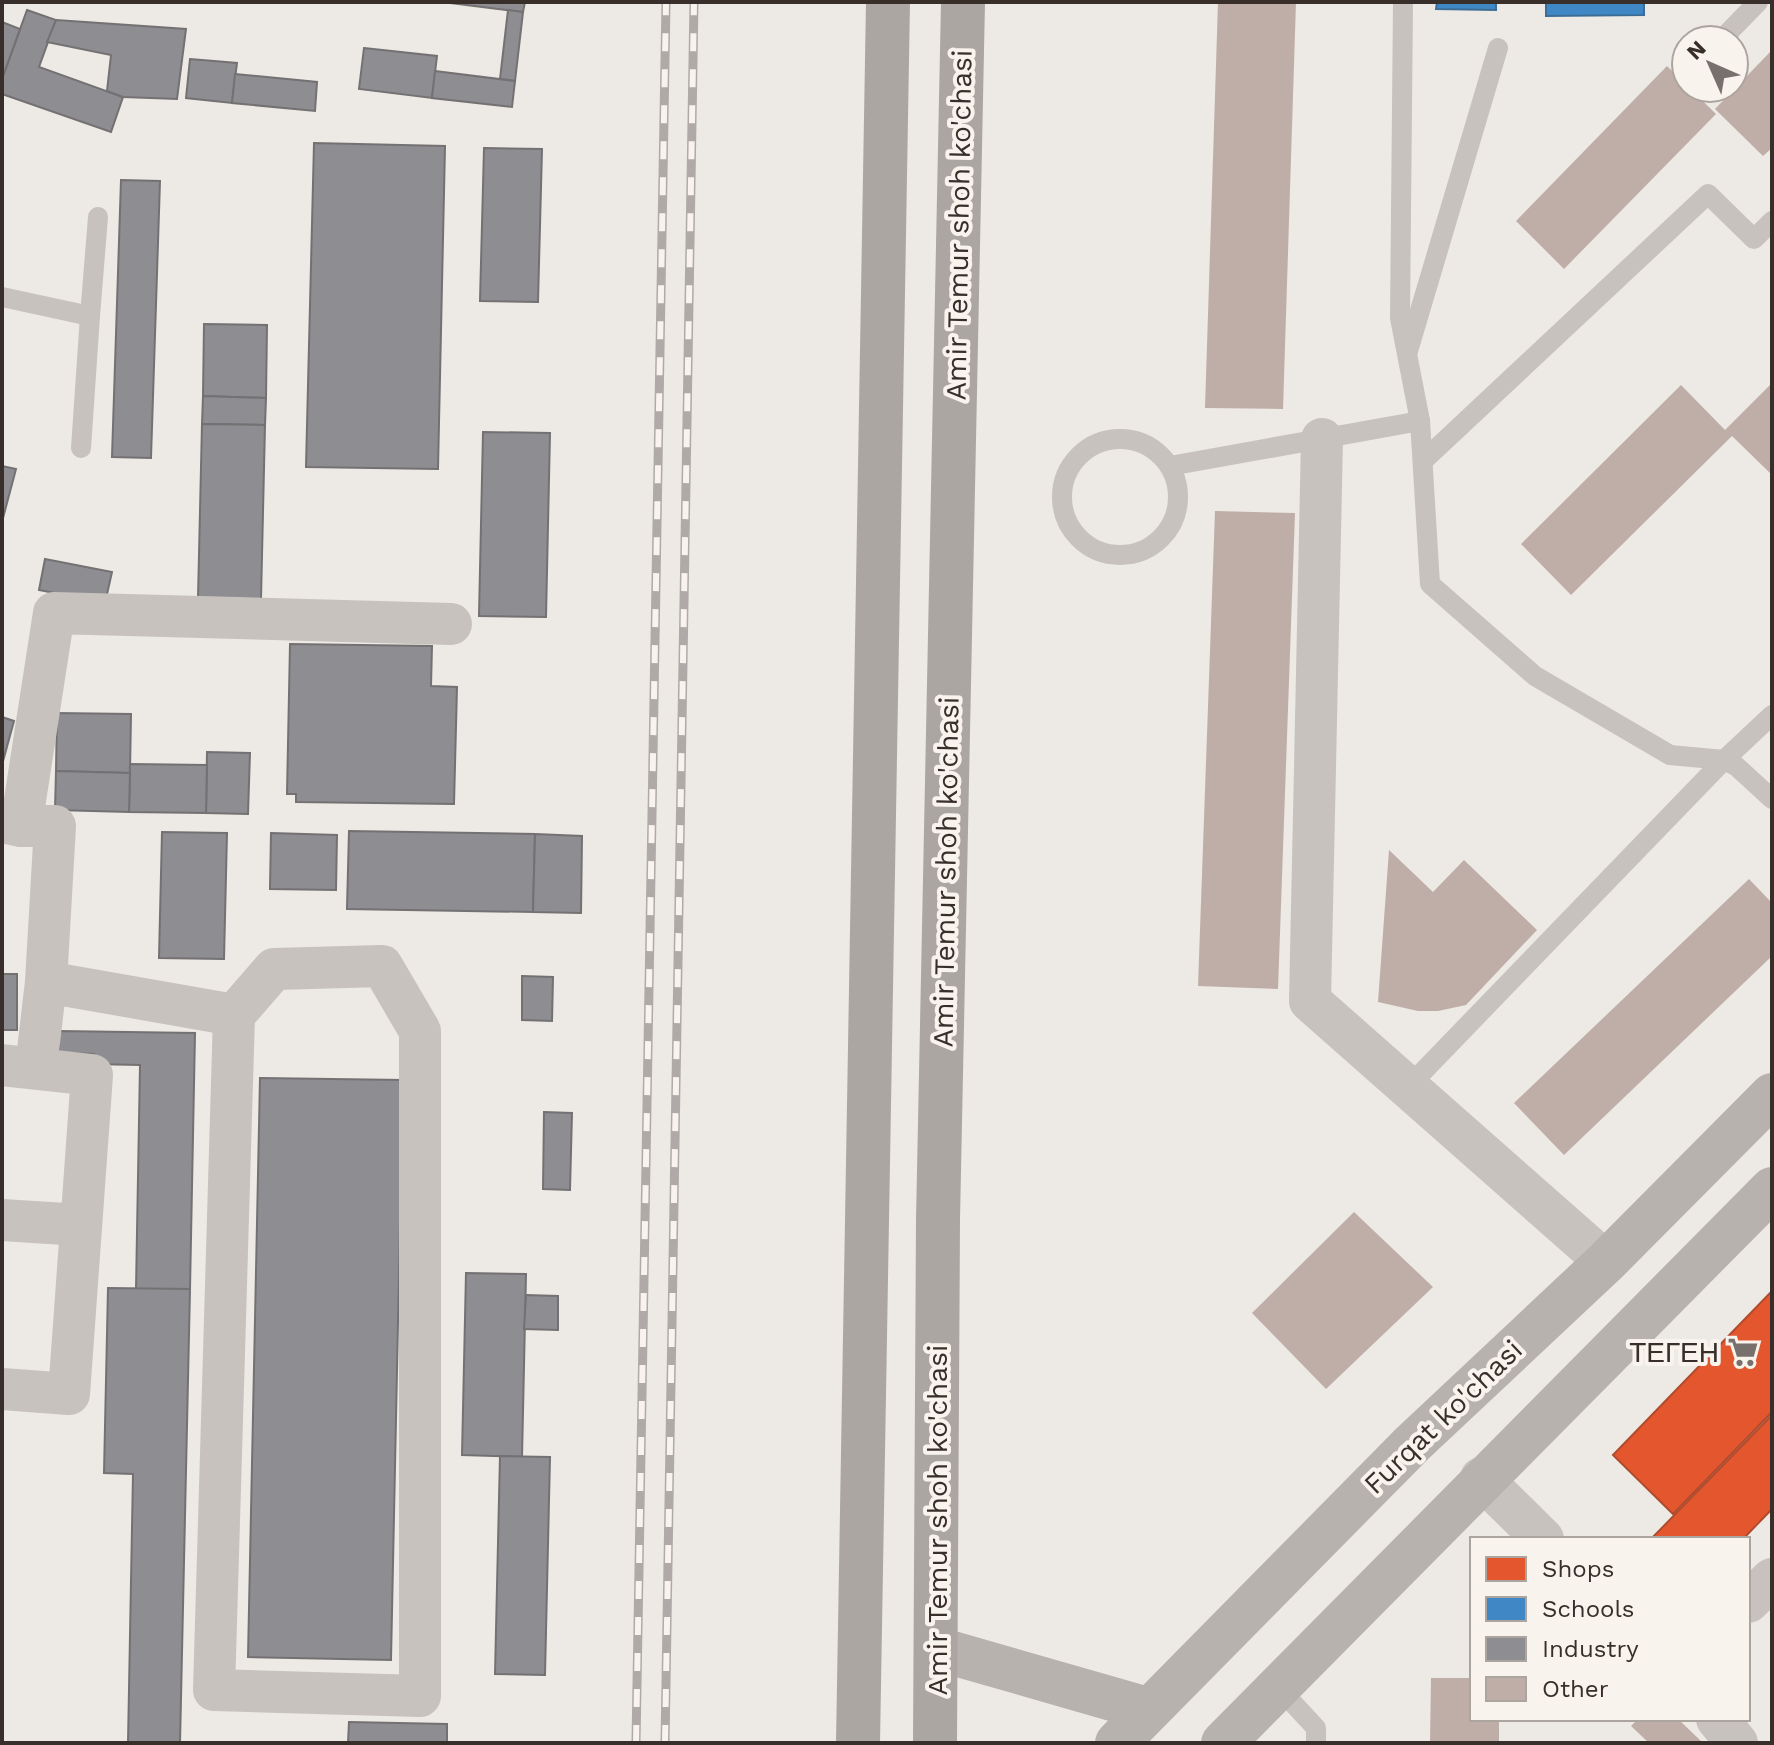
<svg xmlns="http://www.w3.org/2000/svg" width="1774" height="1745" viewBox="0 0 1774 1745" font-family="'Work Sans',sans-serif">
	<rect width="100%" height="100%" fill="#ede9e4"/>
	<!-- shops -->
	<g fill="#e4572e" stroke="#b04b2d" stroke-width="2">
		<path d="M1772 1291V1412L1673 1514 1613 1455Z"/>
		<path d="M1772 1415V1509L1743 1539H1651Z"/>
	</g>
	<!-- schools -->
	<g fill="#3f88c5" stroke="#3d6d97" stroke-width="2">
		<path d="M1437 2H1496V10L1436 9Z"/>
		<path d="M1546 2H1644V15L1546 16Z"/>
	</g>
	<!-- industry -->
	<g fill="#8d8d92" stroke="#747173" stroke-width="2">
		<path d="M442 2H525L523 12Z"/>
		<path d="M27 10 56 20 39 67 123 97 111 132 2 94V79Z"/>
		<path d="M508 10 523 12 515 81 500 79Z"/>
		<path d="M56 20 186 29 177 99 123 97 107 91 111 55 47 42Z"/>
		<path d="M2 22 20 29 2 79Z"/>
		<path d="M364 48 437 56 432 98 359 89Z"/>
		<path d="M190 59 237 63 232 103 186 98Z"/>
		<path d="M435 71 515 81 512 107 432 98Z"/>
		<path d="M235 74 317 82 315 111 232 103Z"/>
		<path d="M314 143 445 146 438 469 306 467Z"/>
		<path d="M484 148 542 149 538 302 480 301Z"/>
		<path d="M121 180 160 181 151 458 112 457Z"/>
		<path d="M204 324 267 325 266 398 203 396Z"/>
		<path d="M203 396 266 398 265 425 202 424Z"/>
		<path d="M202 424 265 425 261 599 198 598Z"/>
		<path d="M483 432 550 433 546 617 479 616Z"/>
		<path d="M2 466 16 469 3 518H2Z"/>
		<path d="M45 559 112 572 105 603 39 590Z"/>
		<path d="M290 644 432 646 431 686 457 687 454 804 296 802V794H287Z"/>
		<path d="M57 713 131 714 130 773 56 771Z"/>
		<path d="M2 717 14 721 2 765Z"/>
		<path d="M207 752 250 753 248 814 206 813Z"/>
		<path d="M130 764 207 765 206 813 129 812Z"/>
		<path d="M56 771 130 773 129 812 55 810Z"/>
		<path d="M349 831 535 834 533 912 347 909Z"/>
		<path d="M162 832 227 833 224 959 159 958Z"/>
		<path d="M271 833 337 835 336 890 270 889Z"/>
		<path d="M535 834 582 836 581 913 533 912Z"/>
		<rect x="2" y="974" width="15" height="56"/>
		<path d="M522 976 553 977 552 1021 522 1020Z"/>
		<path d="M59 1031 195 1033 190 1289H136L140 1065 93 1064 94 1054 59 1053Z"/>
		<path d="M260 1078 403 1080 391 1660 248 1657Z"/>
		<path d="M544 1112 572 1113 570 1190 543 1189Z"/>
		<path d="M466 1273 526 1274 522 1457 462 1455Z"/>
		<path d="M108 1288 190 1289 180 1743H128L133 1474 104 1473Z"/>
		<path d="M526 1295 558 1296V1330L524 1329Z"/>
		<path d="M500 1456 550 1457 545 1675 495 1674Z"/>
		<path d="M349 1722 447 1724V1743H348Z"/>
	</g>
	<!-- building -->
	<g fill="#bfaea7">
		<path d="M1218 2H1296L1283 409 1205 408Z"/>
		<path d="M1772 50V148L1763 156 1715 109Z"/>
		<path d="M1667 66 1716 114 1564 269 1516 221Z"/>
		<path d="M1772 383V475L1732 436 1571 595 1521 544 1681 385 1725 430Z"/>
		<path d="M1215 511 1295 513 1278 989 1198 986Z"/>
		<path d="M1389 850 1433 892 1464 860 1537 930 1466 1005 1438 1011H1418L1378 1002Z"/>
		<path d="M1749 879 1772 903V956L1564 1155 1514 1103Z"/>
		<path d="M1354 1212 1433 1287 1326 1389 1252 1313Z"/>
		<path d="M1431 1678H1472V1719H1499V1743H1430Z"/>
		<path d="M1638 1719H1678L1703 1743H1649L1631 1726Z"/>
	</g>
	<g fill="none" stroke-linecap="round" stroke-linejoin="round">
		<!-- lane -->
		<g stroke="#c7c2bd" stroke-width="20">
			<path d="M1403 2 1400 318 1420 421 1430 584 1535 676 1670 755 1724 760 1736 766 1772 799"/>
			<path d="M1721 40 1758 2"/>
			<path d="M2 297 90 316 81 448"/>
			<path d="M90 316 98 217"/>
			<path d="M1408 351 1498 48"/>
			<circle cx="1120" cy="497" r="58"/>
			<path d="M1423 461 1708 194 1754 239 1772 221"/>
			<path d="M1170 466 1420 421"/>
			<path d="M1408 1087 1724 760 1772 715"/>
			<path d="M1278 1687 1316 1728V1743"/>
		</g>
		<!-- street -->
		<g stroke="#c7c2bd" stroke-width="42">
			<path d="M1322 439 1310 1001 1606 1262"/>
			<path d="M2 822 21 826H55L46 982 36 1068"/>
			<path d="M21 826 54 613 451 624"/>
			<path d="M46 982 234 1015 214 1690 420 1696V1031L382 966 274 969 234 1015"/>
			<path d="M2 1065 92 1075 69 1394 2 1389"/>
			<path d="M2 1220 81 1225"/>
			<path d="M1481 1478 1543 1539"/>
			<path d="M1748 1602 1772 1579"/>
			<path d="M1717 1719 1737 1743"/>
		</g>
		<!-- secondary -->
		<g stroke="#b7b2ad" stroke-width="44">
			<path d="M938 1649 1147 1709"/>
			<path d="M1117 1743 1412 1444 1606 1262 1772 1095"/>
			<path d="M1223 1743 1772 1189"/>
		</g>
		<!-- primary -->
		<g stroke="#aca6a2" stroke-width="44">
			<path d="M858 1743 888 2"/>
			<path d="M935 1743 938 1220 963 2"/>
		</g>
		<!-- rail casing -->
		<g stroke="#afaaa7" stroke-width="9">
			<g id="rail">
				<path d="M636 1743 666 2"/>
				<path d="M665 1743 694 2"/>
			</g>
		</g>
		<!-- rail -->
		<use href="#rail" stroke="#f9f3ed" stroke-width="6" stroke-dasharray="18" stroke-linecap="butt"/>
	</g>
	<!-- icons -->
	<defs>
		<g id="supermarket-bare" transform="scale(2.4)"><path d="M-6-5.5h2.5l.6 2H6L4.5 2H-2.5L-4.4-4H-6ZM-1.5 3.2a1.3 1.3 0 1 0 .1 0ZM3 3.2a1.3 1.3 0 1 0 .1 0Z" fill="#77706c" stroke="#f9f3ed" stroke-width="2.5" paint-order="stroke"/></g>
	</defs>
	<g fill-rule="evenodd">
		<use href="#supermarket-bare" x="1743" y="1352"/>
	</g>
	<g text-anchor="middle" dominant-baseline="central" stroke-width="8" stroke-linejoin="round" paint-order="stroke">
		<!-- street labels -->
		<g font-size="28" fill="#382f2b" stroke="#f9f3ed">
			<text transform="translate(959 225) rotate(-89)">Amir Temur shoh ko'chasi</text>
			<text transform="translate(946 872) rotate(-89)">Amir Temur shoh ko'chasi</text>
			<text transform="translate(1443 1417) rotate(-44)">Furqat ko'chasi</text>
			<text transform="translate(937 1520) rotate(-90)">Amir Temur shoh ko'chasi</text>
		</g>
		<!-- poi labels -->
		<g font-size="28" fill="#382f2b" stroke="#f9f3ed" text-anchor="end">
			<text x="1719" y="1352">ТЕГЕН</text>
		</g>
	</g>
	<!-- border -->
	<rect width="1774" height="1745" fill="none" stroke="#382f2b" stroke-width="8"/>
	<!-- legend -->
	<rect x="1470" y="1537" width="280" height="184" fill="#f9f3ed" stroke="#aca59f" stroke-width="2"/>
	<rect x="1486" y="1557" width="40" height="24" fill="#e4572e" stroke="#aca59f" stroke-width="2"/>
	<text x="1542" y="1577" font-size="24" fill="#382f2b">Shops</text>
	<rect x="1486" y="1597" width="40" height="24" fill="#3f88c5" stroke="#aca59f" stroke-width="2"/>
	<text x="1542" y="1617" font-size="24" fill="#382f2b">Schools</text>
	<rect x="1486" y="1637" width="40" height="24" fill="#8d8d92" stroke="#aca59f" stroke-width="2"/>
	<text x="1542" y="1657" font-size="24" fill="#382f2b">Industry</text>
	<rect x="1486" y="1677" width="40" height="24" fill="#bfaea7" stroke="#aca59f" stroke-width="2"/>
	<text x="1542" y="1697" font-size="24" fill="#382f2b">Other</text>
	<!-- north arrow -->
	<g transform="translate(1710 64) rotate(315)"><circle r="38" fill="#f9f3ed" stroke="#aca59f" stroke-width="2"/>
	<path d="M0-6L14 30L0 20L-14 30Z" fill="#77706c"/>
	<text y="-12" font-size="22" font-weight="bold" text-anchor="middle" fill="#382f2b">N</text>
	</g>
</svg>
